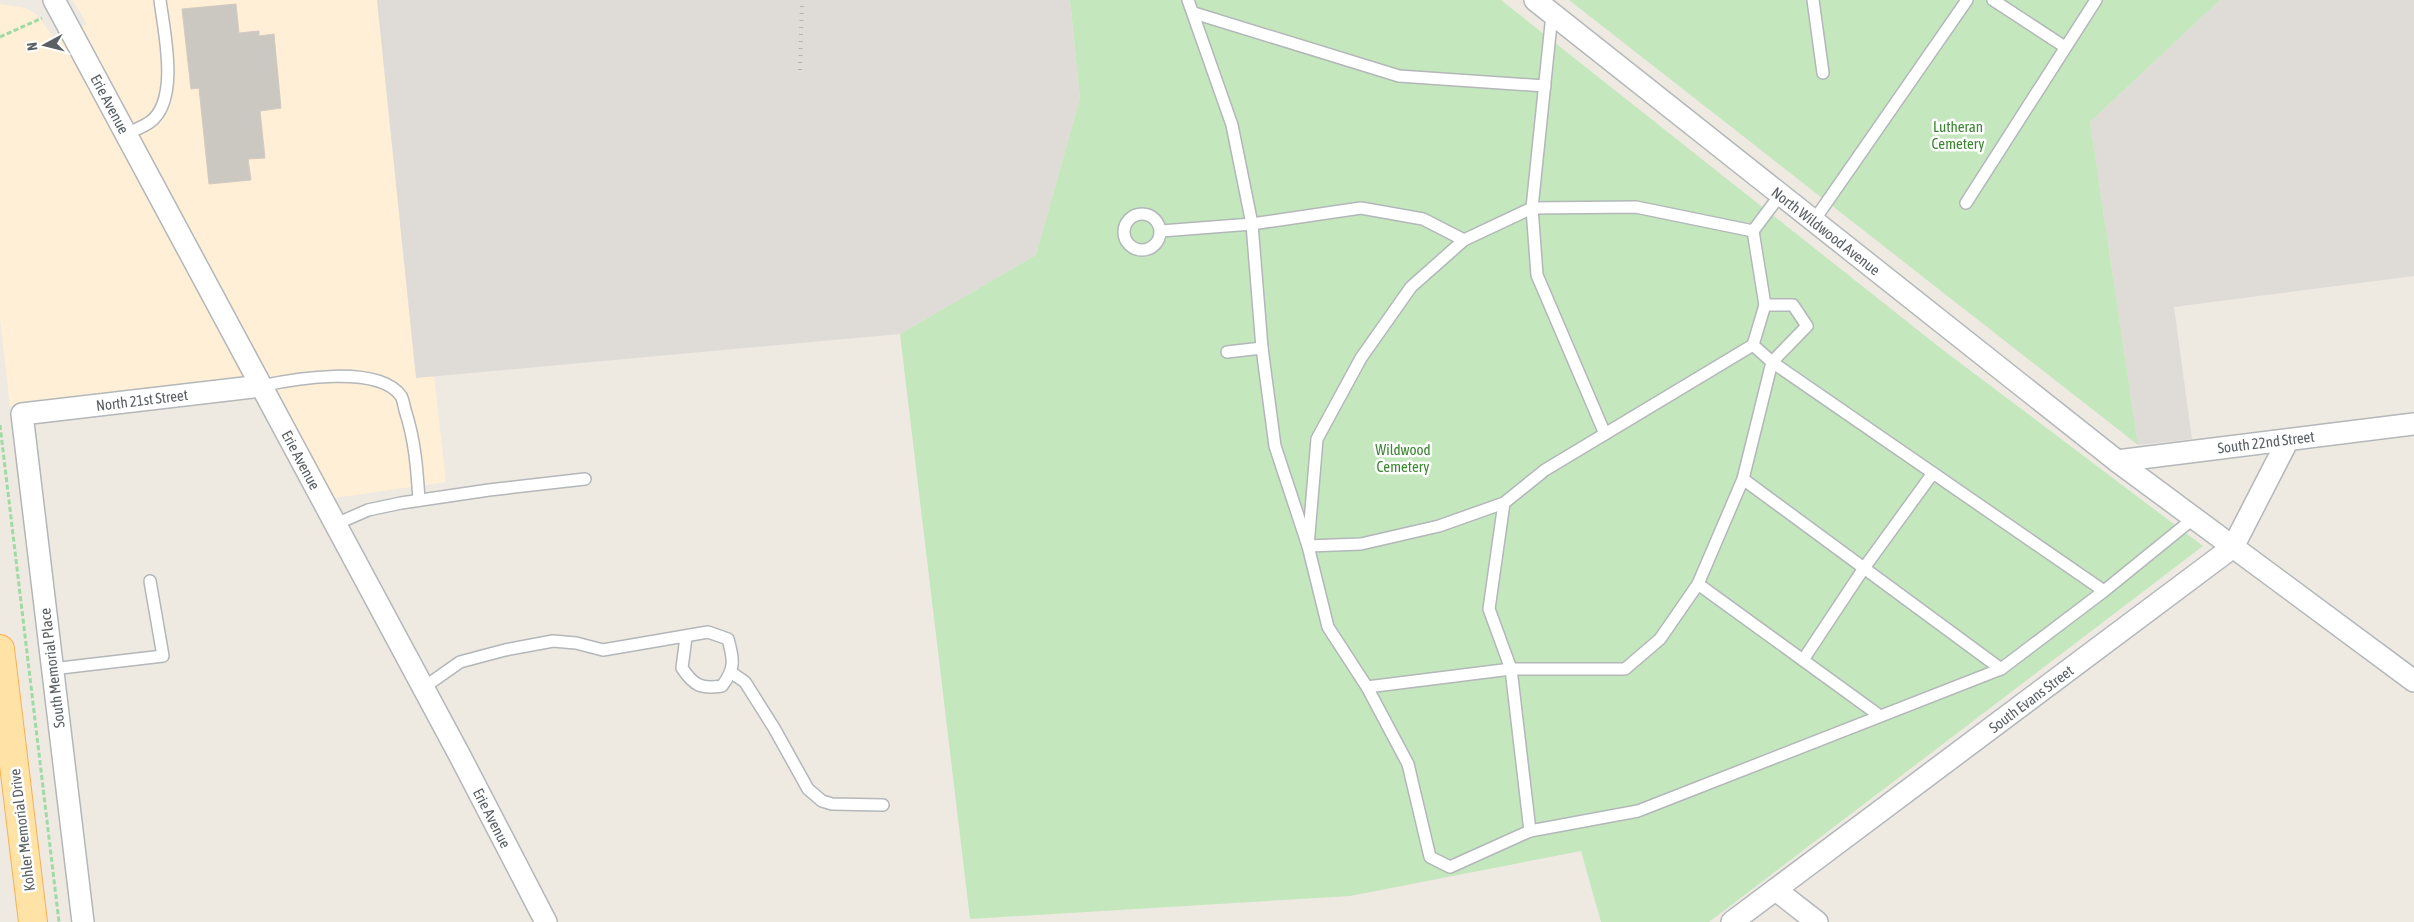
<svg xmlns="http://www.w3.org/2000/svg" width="2414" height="922" viewBox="0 0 2414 922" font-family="'Asap Condensed',sans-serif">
	<rect width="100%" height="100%" fill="#eeeae2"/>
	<!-- commercial -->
	<path fill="#ffefd6" d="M73 0H377L416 377 434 376 446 482 334 498 271 377 10 406 0 319V4L25 8 36 14 55 39 87 24Z"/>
	<!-- industrial -->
	<g fill="#dfdcd7">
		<path d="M377 0H1070L1080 98 1036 255 900 334 416 378Z"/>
		<path d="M2220 0H2414V276L2174 307 2192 439 2138 445 2090 122Z"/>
	</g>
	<!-- green -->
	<g fill="#c4e7bd">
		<path d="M1070 0H1501L1943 350 2203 546 1709 922H1601L1581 851 1350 896 970 919 900 334 1036 255 1080 98Z"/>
		<path d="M1569 0H2220L2090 122 2138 445Z"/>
	</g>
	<!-- building -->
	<path fill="#cbc7c1" stroke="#d3cac0" d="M236 4 239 33 259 31V36L274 34 281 108 260 111 265 158 248 159 251 180 209 184 199 88 191 89 182 9Z"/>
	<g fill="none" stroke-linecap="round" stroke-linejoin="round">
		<!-- service casing -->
		<g stroke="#b3b7ba" stroke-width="14">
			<g id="service">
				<path d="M1188 0 1232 125 1252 224 1262 348 1275 446 1308 546 1328 627 1367 687 1408 764 1430 857 1450 867 1530 831 1638 811 2001 669 2104 591 2194 518"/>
				<path d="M1813 0 1823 73"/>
				<path d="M1993 0 2065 47"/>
				<path d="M1194 13 1399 76 1545 86"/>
				<path d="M1552 14 1532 208 1537 275 1605 434"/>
				<path d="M126 134C134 130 143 127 150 122 180 100 164 32 160 0"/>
				<path d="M1966 203 2096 0"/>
				<circle cx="1142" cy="232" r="18"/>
				<path d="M1813 222 1967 0"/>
				<path d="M1161 231 1252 224 1361 208 1423 219 1464 240"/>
				<path d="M1753 231 1765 305"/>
				<path d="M1227 352 1262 348"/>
				<path d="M261 386C293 379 378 364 401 396 403 399 404 406 405 410 415 440 417 469 419 500"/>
				<path d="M1743 479 2001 669"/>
				<path d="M1504 503 1439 526 1361 544 1308 546 1317 439 1361 358 1411 287 1464 240 1532 208 1636 207 1753 231 1780 195"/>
				<path d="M336 524 368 510 401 503 489 490 585 479"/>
				<path d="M1698 584 1880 716"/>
				<path d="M1803 660 1864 568 1933 473"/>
				<path d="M52 669 163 656 150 581"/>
				<path d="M732 673 745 682 774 728 808 789 822 801 832 804 883 805"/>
				<path d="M1367 687 1511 669H1625L1660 639 1698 584 1743 479 1772 362 1753 345"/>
				<path d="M423 688 460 662 505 650 553 641 576 643 603 650 708 632 728 639C734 660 735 669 722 686 701 689 694 686 682 668L686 637"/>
				<path d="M1530 831 1511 669 1489 609 1504 503 1545 470 1753 345 1765 305H1793L1807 326 1772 362 2104 591"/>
			</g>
		</g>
		<!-- minor casing -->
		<g stroke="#b3b7ba" stroke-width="24">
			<g id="minor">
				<path d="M54 0 460 756 546 922"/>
				<path d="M1535 0 2117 461 2414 681"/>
				<path d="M2117 461 2414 424"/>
				<path d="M1776 890 1817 922"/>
				<path d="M83 922 22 414 261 386"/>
				<path d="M1732 922 2233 547 2288 440"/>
			</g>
		</g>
		<!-- primary casing -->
		<g stroke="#f8af51" stroke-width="30">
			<path id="primary" d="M0 649 33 922"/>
		</g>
		<!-- path -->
		<g stroke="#9fdaa5" stroke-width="3" stroke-dasharray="5 2.5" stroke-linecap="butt">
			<path d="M0 37 42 18"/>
			<path d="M0 425 59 922"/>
		</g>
		<!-- service -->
		<use href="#service" stroke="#fff" stroke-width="11"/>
		<!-- minor -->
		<use href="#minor" stroke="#fff" stroke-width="21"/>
		<!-- primary -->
		<use href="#primary" stroke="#ffe3a6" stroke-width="28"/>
		<!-- rail -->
		<path stroke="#b2b3b4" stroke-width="4" stroke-dasharray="1 6" stroke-linecap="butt" d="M800 70 802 0"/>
	</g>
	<g text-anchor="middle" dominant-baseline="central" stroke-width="5" stroke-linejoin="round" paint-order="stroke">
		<!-- street labels -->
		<g font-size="15" fill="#5a6064" stroke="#fff">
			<text transform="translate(110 104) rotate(62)">Erie Avenue</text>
			<text transform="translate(1826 231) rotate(38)">North Wildwood Avenue</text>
			<text transform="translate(142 400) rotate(-7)">North 21st Street</text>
			<text transform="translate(2266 442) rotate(-7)">South 22nd Street</text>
			<text transform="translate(301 460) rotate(62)">Erie Avenue</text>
			<text transform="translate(52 668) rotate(-97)">South Memorial Place</text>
			<text transform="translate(2031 699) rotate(-37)">South Evans Street</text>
			<text transform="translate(492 818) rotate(63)">Erie Avenue</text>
			<text transform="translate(22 830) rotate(-97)">Kohler Memorial Drive</text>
		</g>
		<!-- park labels -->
		<g font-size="15" fill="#3a8630" stroke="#fff">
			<text x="1958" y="126">Lutheran<tspan x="1958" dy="17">Cemetery</tspan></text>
			<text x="1403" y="449">Wildwood<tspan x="1403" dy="17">Cemetery</tspan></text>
		</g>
	</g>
	<!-- north arrow -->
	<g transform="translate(45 45) rotate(263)" stroke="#ffffff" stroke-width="4" paint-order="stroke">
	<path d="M0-4L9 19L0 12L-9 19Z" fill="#5a6064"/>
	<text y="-8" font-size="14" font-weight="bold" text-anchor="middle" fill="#5a6064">N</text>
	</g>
</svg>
